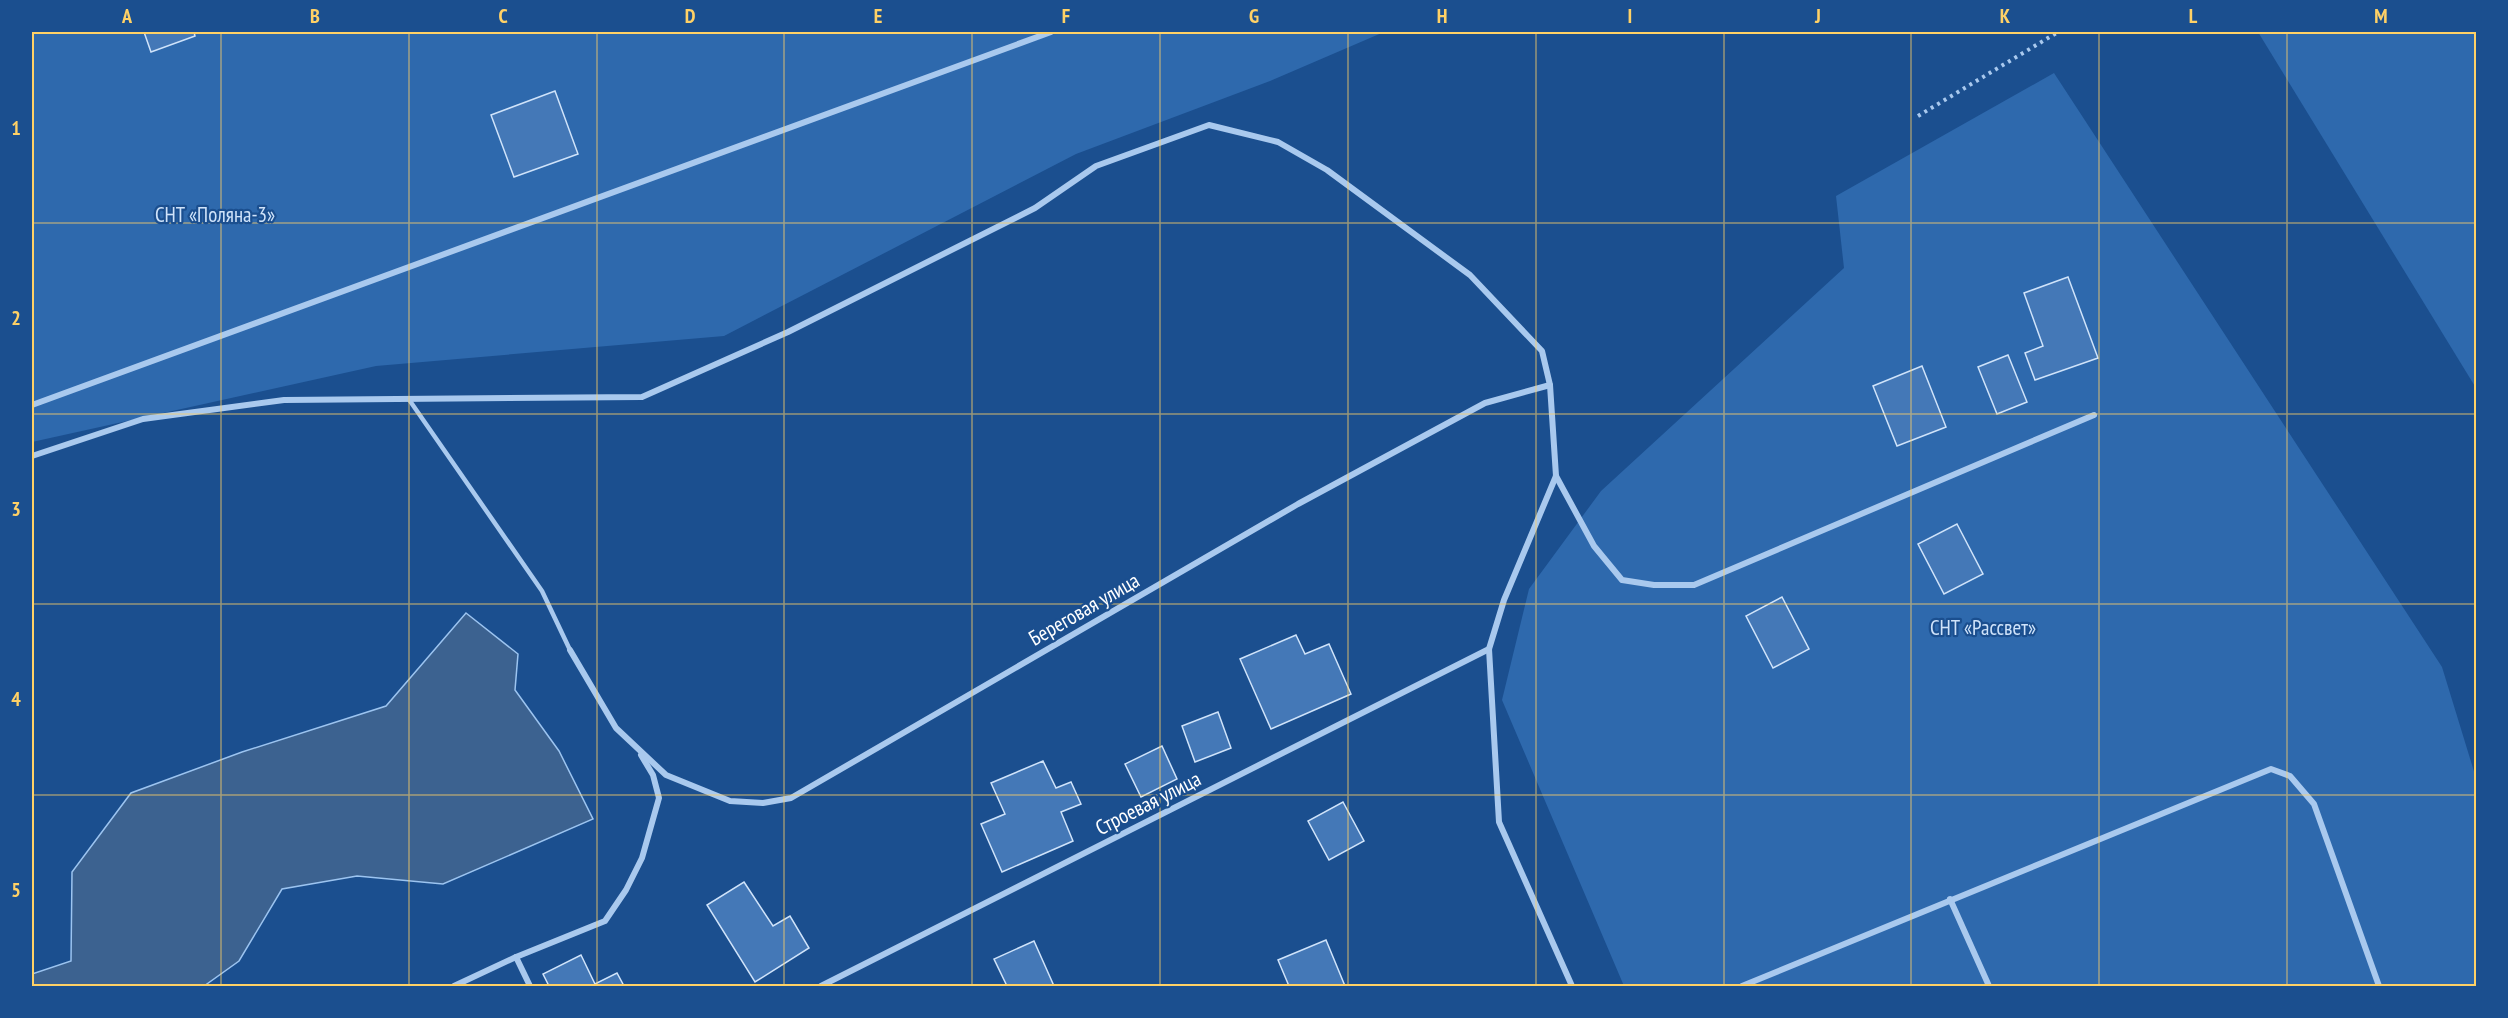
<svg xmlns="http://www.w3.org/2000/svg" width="2508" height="1018" viewBox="0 0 2508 1018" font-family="'PT Sans Narrow',sans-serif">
	<rect width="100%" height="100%" fill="#1b4f8f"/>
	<!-- green -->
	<g fill="#2e69ad">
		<path d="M32 32H1384L1270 81 1076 154 724 336 376 366 32 442Z"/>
		<path d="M2258 32H2476V388Z"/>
		<path d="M2054 73 2442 667 2476 778V986H1624L1502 700 1529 589 1601 491 1844 268 1836 196Z"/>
	</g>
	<!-- water -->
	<path fill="#3c6290" stroke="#9cc4f0" stroke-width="1.5" d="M466 613 518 654 515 690 559 751 593 819 443 884 357 876 282 889 239 961 204 986H32V974L71 961 72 872 131 793 242 752 386 706Z"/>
	<!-- building -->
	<g fill="#4478b7" stroke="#cfe3fa" stroke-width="1.5">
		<path d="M144 32H194L195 36 151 52Z"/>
		<path d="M555 91 578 154 514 177 491 115Z"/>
		<path d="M2068 277 2098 358 2035 380 2025 353 2043 346 2024 293Z"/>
		<path d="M2008 355 2027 402 1997 414 1978 367Z"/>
		<path d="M1922 366 1946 427 1897 446 1873 386Z"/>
		<path d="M1957 524 1983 574 1944 594 1918 544Z"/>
		<path d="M1782 597 1809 649 1773 668 1746 616Z"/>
		<path d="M1296 635 1305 654 1329 644 1351 694 1271 729 1240 659Z"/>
		<path d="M1218 712 1231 748 1195 762 1182 726Z"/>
		<path d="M1162 746 1177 779 1141 797 1125 764Z"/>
		<path d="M1043 761 1056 788 1071 782 1081 804 1061 812 1073 841 1002 872 981 824 1005 814 991 783Z"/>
		<path d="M1343 802 1364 841 1329 860 1308 821Z"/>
		<path d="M744 882 773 926 790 916 809 948 755 982 707 905Z"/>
		<path d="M1326 940 1345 986H1289L1278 960Z"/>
		<path d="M1034 941 1054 986H1007L994 959Z"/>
		<path d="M581 955 595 984 617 973 624 986H549L543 974Z"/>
	</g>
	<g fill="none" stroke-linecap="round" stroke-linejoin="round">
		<!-- path -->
		<path stroke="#a9c9ee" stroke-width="4" stroke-dasharray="3 4.5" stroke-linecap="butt" d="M1918 116 2058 32"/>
		<!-- service -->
		<path stroke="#a9c9ee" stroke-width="4.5" d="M410 401 542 591 570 650"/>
		<!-- minor -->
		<g stroke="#a9c9ee" stroke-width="6">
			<path d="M32 405 1051 32"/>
			<path d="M32 456 143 419 284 400 642 397 788 332 1035 208 1096 166 1209 125 1278 142 1327 170 1470 275 1542 351 1550 385 1556 476 1504 600 1489 649 1499 822 1572 986"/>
			<path d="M1556 476 1594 546 1622 580 1654 585H1694L2094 415"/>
			<path d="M570 650 616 728 666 775 730 801 763 803 791 798 1298 504 1485 403 1550 385"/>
			<path d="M1950 899 1989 986"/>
			<path d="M454 986 516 957"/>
			<path d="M530 986 516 957 605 921 626 890 642 858 659 798 653 775 641 755"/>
			<path d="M821 986 1489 649"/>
			<path d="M1742 986 2271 769 2290 776 2314 804 2379 986"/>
		</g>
	</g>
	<!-- grid -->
	<path fill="none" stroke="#ffd166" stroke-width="1.5" stroke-opacity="0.55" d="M221 32V986M409 32V986M597 32V986M784 32V986M972 32V986M1160 32V986M1348 32V986M1536 32V986M1724 32V986M1911 32V986M2099 32V986M2287 32V986M32 223H2476M32 414H2476M32 604H2476M32 795H2476"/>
	<g text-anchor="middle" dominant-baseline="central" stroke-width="4.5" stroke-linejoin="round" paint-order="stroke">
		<!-- park labels -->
		<g font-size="21" fill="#cfe3fa" stroke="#1b4f8f">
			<text x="215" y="214">СНТ «Поляна-3»</text>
			<text x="1983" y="627">СНТ «Рассвет»</text>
		</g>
		<!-- street labels -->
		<g font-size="21" fill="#fff" stroke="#1b4f8f">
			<text transform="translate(1084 609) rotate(-30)">Береговая улица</text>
			<text transform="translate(1148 803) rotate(-27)">Строевая улица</text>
		</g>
	</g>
	<!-- border -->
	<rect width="2508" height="1018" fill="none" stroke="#1b4f8f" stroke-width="66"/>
	<rect x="33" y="33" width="2442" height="952" fill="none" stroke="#ffd166" stroke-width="2"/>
	<g font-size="20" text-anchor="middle" font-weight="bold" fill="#ffd166">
		<text x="127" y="23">A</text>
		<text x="315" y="23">B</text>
		<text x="503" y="23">C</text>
		<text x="690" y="23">D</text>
		<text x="878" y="23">E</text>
		<text x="1066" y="23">F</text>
		<text x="1254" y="23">G</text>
		<text x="1442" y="23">H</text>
		<text x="1630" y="23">I</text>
		<text x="1818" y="23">J</text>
		<text x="2005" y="23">K</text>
		<text x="2193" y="23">L</text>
		<text x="2381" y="23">M</text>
		<text x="16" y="135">1</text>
		<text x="16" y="325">2</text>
		<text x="16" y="516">3</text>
		<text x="16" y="706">4</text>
		<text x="16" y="897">5</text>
	</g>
</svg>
